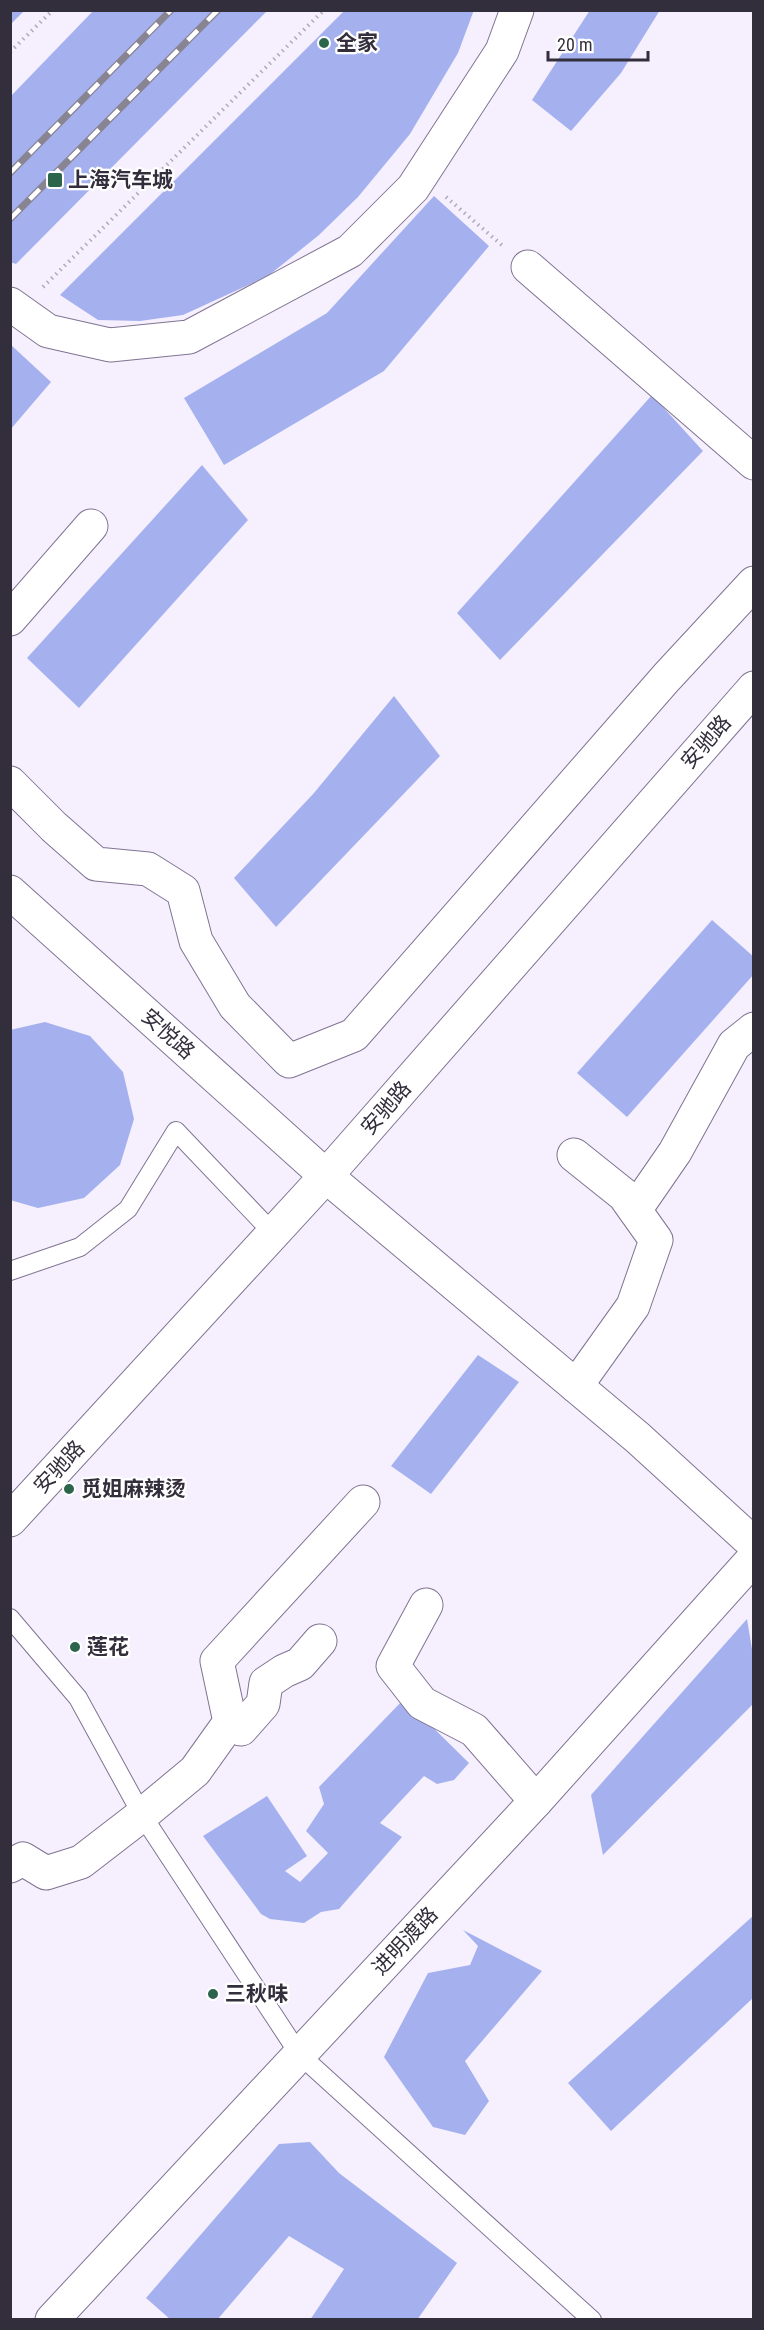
<svg xmlns="http://www.w3.org/2000/svg" width="764" height="2330" viewBox="0 0 764 2330" font-family="'Roboto Condensed','Noto Sans SC',sans-serif">
	<rect width="100%" height="100%" fill="#f6f0fe"/>
	<!-- building -->
	<g fill="#a5b1ef">
		<path d="M10 10H25L10 25Z"/>
		<path d="M94 10H268L16 264 10 262V97Z"/>
		<path d="M345 10H474L458 53 410 134 358 197 319 235 268 276 183 315 140 321 98 320 60 295Z"/>
		<path d="M590 10H660L621 73 571 131 532 100Z"/>
		<path d="M434 196 489 246 384 371 224 465 184 398 327 313Z"/>
		<path d="M10 344 51 382 10 430Z"/>
		<path d="M652 395 703 451 500 660 457 613Z"/>
		<path d="M202 465 248 520 79 708 27 658Z"/>
		<path d="M394 696 440 756 276 927 234 878 314 793Z"/>
		<path d="M712 920 754 957V974L627 1117 577 1073Z"/>
		<path d="M45 1022 90 1036 123 1072 134 1119 120 1165 84 1198 38 1208 10 1200V1030Z"/>
		<path d="M478 1355 519 1382 431 1494 391 1466Z"/>
		<path d="M747 1619 754 1661V1703L603 1855 591 1795Z"/>
		<path d="M404 1699 469 1763 454 1780 437 1784 424 1776 380 1823 402 1837 339 1909 321 1912 304 1923 270 1919 261 1914 203 1836 267 1796 307 1856 285 1871 300 1882 328 1853 306 1831 324 1804 319 1787Z"/>
		<path d="M754 1915V1997L611 2131 568 2083Z"/>
		<path d="M463 1930 542 1971 465 2061 489 2101 465 2135 433 2127 384 2057 428 1973 470 1965 478 1946Z"/>
		<path d="M310 2142 339 2173 457 2263 417 2320H310L344 2269 289 2236 217 2320H171L146 2298 279 2144Z"/>
	</g>
	<g fill="none" stroke-linecap="round" stroke-linejoin="round">
		<!-- service casing -->
		<g stroke="#807392" stroke-width="20">
			<g id="service">
				<path d="M10 1271 80 1247 128 1209 176 1131 274 1234"/>
				<path d="M10 1618 78 1698 142 1815 299 2054 592 2320"/>
			</g>
		</g>
		<!-- minor casing -->
		<g stroke="#807392" stroke-width="35">
			<g id="minor">
				<path d="M528 267 754 463"/>
				<path d="M10 304 48 331 110 345 189 337 350 251 413 188 502 51 517 10"/>
				<path d="M10 619 91 526"/>
				<path d="M10 783 54 827 96 864 148 869 183 891 196 941 235 1006 289 1061 354 1035 666 678 754 583"/>
				<path d="M10 892 326 1176 638 1438 754 1544"/>
				<path d="M574 1155 624 1195 656 1240 633 1306 576 1386"/>
				<path d="M635 1210 675 1152 734 1045 754 1029"/>
				<path d="M10 1520 326 1176 754 688"/>
				<path d="M426 1605 393 1666 422 1703 474 1730 536 1801"/>
				<path d="M230 1722 241 1729 263 1704 266 1683 284 1671 300 1664 320 1641"/>
				<path d="M10 1866 23 1859 46 1873 81 1862 142 1815 195 1771 230 1722 217 1661 363 1502"/>
				<path d="M52 2320 536 1801 754 1558"/>
			</g>
		</g>
		<!-- path -->
		<g stroke="#b0abb8" stroke-width="4" stroke-dasharray="1.5 4.5" stroke-linecap="butt">
			<path d="M10 52 53 10"/>
			<path d="M446 197 504 247"/>
			<path d="M43 287 324 10"/>
		</g>
		<!-- service -->
		<use href="#service" stroke="#fff" stroke-width="18"/>
		<!-- minor -->
		<use href="#minor" stroke="#fff" stroke-width="33"/>
		<!-- rail casing -->
		<g stroke="#898491" stroke-width="7">
			<g id="rail">
				<path d="M10 173 171 10"/>
				<path d="M10 219 218 10"/>
			</g>
		</g>
		<!-- rail -->
		<use href="#rail" stroke="#fff" stroke-width="4.5" stroke-dasharray="14" stroke-linecap="butt"/>
	</g>
	<!-- markers -->
	<g fill="#2c644c" stroke="#fff" stroke-width="2">
		<circle cx="324" cy="43" r="6"/>
		<rect x="47" y="172" width="16" height="16" rx="3"/>
		<circle cx="69" cy="1489" r="6"/>
		<circle cx="75" cy="1647" r="6"/>
		<circle cx="213" cy="1994" r="6"/>
	</g>
	<g text-anchor="middle" dominant-baseline="central" stroke-width="4.5" stroke-linejoin="round" paint-order="stroke">
		<!-- poi labels -->
		<g font-size="21" font-weight="bold" fill="#332e3b" stroke="#fff" text-anchor="start">
			<text x="336" y="43">全家</text>
			<text x="68" y="180">上海汽车城</text>
			<text x="81" y="1489">觅姐麻辣烫</text>
			<text x="87" y="1647">莲花</text>
			<text x="225" y="1994">三秋味</text>
		</g>
		<!-- street labels -->
		<g font-size="21" fill="#332e3b" stroke="#fff">
			<text transform="translate(706 742) rotate(-49)">安驰路</text>
			<text transform="translate(168 1034) rotate(42)">安悦路</text>
			<text transform="translate(386 1108) rotate(-49)">安驰路</text>
			<text transform="translate(59 1467) rotate(-47)">安驰路</text>
			<text transform="translate(405 1941) rotate(-47)">进明渡路</text>
		</g>
	</g>
	<!-- border -->
	<rect width="764" height="2330" fill="none" stroke="#332e3b" stroke-width="24"/>
	<!-- scale -->
	<path d="M548 51v9h100v-9" fill="none" stroke="#332e3b" stroke-width="3"/>
	<text x="557" y="51" font-size="18" fill="#332e3b" stroke="#ffffff" stroke-width="4.5" paint-order="stroke">20 m</text>
</svg>
